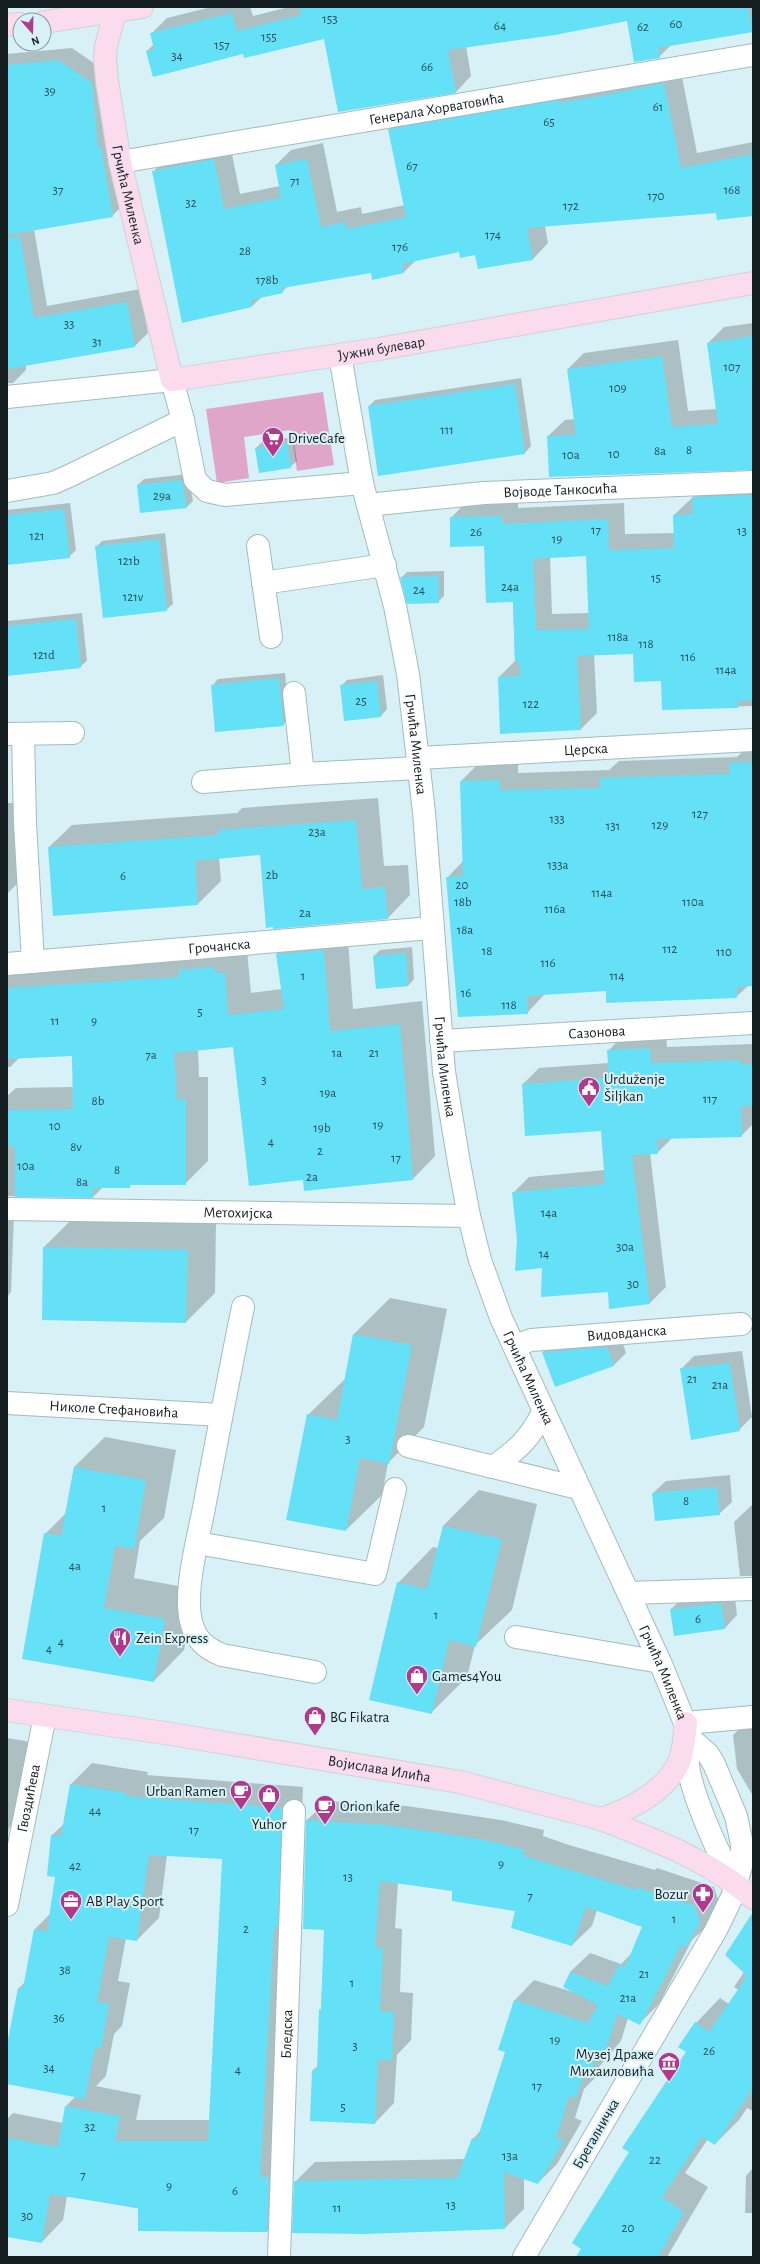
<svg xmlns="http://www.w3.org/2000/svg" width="760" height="2264" viewBox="0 0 760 2264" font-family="'Alegreya Sans',sans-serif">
	<rect width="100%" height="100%" fill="#d7f1f6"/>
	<!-- green -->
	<path fill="#e0a6ca" d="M323 392 334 465 297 471 291 430 244 437 249 478 217 483 206 409Z"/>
	<!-- shadow -->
	<g fill="#0003" fill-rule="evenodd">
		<path d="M211 7H250L253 16 289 7H753V31L671 45 659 57 628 20 466 46 471 76 456 92 325 38 244 53 147 51 154 44 152 33 167 18Z"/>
		<path d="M72 48 104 70 125 203 112 216 34 229 47 306 140 289 148 333 135 346 26 365V370L13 383H7V54Z"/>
		<path d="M680 67 697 153 753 142V215L716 212 545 226 548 243 533 259 460 251 416 260 404 272H371L288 286 282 292 262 297 252 306 183 322 154 171 169 155 230 144 240 194 280 186 276 165 291 150 323 143 337 212 361 207 362 214 405 205 389 130 405 114Z"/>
		<path d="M753 323V469L548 436 565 420 575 419 568 369 584 353 678 340 688 411 717 409 708 343 724 327Z"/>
		<path d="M521 378 531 446 525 453 369 406 375 400Z"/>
		<path d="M293 437 297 461 290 467 256 448 262 442Z"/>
		<path d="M188 474 193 501 187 507 138 485 144 479Z"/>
		<path d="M753 479V706L663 709 662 680 634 653 594 654 597 713 581 729 499 677 515 661 513 601 485 545 451 518 467 501 518 500V508L624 503 625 534 675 533 674 515 710 481ZM587 555 589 613 552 614 550 557Z"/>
		<path d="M70 503 76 550 69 557 7 564V510Z"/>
		<path d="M165 533 173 604 166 610 96 547 102 541Z"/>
		<path d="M444 571V596L438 602 401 578 407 572Z"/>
		<path d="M82 613 87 661 80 667 7 675V621Z"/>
		<path d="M285 673 289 718 283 725 212 686 218 679Z"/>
		<path d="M383 675 387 709 381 716 345 720 341 686 347 680Z"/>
		<path d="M748 746H753V985L748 986 736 997 607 990 545 994 527 1013 447 878 463 861 461 781 479 763 518 762V773L609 770 619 761 737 757Z"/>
		<path d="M378 798 384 866 408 865 410 895 388 918 261 854 219 858 221 881 198 904 54 915 49 847 72 825 237 813 242 808Z"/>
		<path d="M7 803H29L30 871 7 894Z"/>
		<path d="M347 927 353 1009 422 1001 435 1156 413 1179H303L234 1046 198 1049 199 1077H208V1161L185 1184H132L129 1187H103L93 1197 7 1196V1096L16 1088 74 1087 73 1055 20 1057 10 1067H7V964L247 950 251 993 282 989 277 954 300 931Z"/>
		<path d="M412 947 414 979 408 986 377 988 374 956 380 950Z"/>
		<path d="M666 1032 667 1047 753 1044V1124L741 1136 672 1138 657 1153H650L666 1287 650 1303 610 1307 609 1291 543 1267 518 1240 513 1193 529 1177 605 1170 602 1130 523 1084 539 1068 609 1063 608 1051 624 1035Z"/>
		<path d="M7 1215H14L11 1292 7 1297Z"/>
		<path d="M73 1218 216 1222 215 1293 186 1322 44 1247Z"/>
		<path d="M390 1298 447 1309 424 1427 388 1463 382 1495 346 1530 308 1415 345 1379 354 1334Z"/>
		<path d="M620 1335 626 1353 613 1366 543 1352 556 1340Z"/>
		<path d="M742 1351 752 1417 739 1430 681 1369 694 1356Z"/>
		<path d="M105 1437 176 1450 164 1518 140 1541 134 1578 195 1589 184 1650 154 1681 45 1534 66 1513 74 1467Z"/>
		<path d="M730 1475 732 1502 719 1514 653 1493 666 1481Z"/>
		<path d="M479 1490 537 1504 512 1610 475 1645 467 1677 431 1713 398 1583 433 1547 438 1548 443 1526Z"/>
		<path d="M753 1504V1576H740L734 1522Z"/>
		<path d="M734 1590 737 1615 725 1628 671 1609 684 1597Z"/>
		<path d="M752 1717H753V1796L737 1769 733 1735Z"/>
		<path d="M7 1738 31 1742 19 1818 9 1828 7 1837Z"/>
		<path d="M92 1763 148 1772 147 1775 303 1787 288 2210 267 2231 67 2196 63 2220 42 2242 7 2236V2119L13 2113 63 2123 66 2106 76 2096 7 2083V2053L19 1988 25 1982 35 1929 51 1913 56 1876 52 1835 64 1824 71 1784ZM167 1855 223 1858 210 2120H136L141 2095 96 2086 106 2076 114 2034 122 2026 130 1983 118 1981 126 1938 137 1940 159 1918Z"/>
		<path d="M327 1801 407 1806 501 1820 544 1830 543 1836 569 1845 655 1870 657 1868 714 1887 719 1902 706 1927 692 1940 659 2004 639 2024 628 2018 621 2041 599 2067 596 2077 584 2089 575 2118 582 2121 557 2164 538 2183 524 2178V2209L505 2228 295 2182 315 2162 465 2159 473 2139 482 2129 506 2052 499 2049 515 2000 534 1980 573 1992 570 1972 590 1953 621 1964 632 1953 644 1927 597 1910 592 1926 572 1945 517 1911 453 1890 398 1882 395 1928 402 1929 400 1992 413 1993 411 2040 397 2055 394 2103 375 2123 313 2070 318 2066 325 1929 307 1820Z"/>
		<path d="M753 1920V2111L747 2108 739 2120 715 2144 708 2139 685 2173 708 2187 667 2257H577L630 2152 687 2052 696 2023 720 1998 729 2004 739 1990 734 1987 744 1972Z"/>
		<path d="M753 2168V2213H745L746 2176Z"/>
	</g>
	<!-- building -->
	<g fill="#64e0f7" fill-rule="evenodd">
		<path d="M299 7H748L753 32 658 48 660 58 634 62 627 21 555 35 448 50 456 93 338 112 324 39 244 58 243 54 153 77 146 51 154 49 150 33 232 13 237 31 301 15Z"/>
		<path d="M58 60 92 83 98 147H101L113 217 7 235V65Z"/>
		<path d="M664 83 681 168 753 154V216L717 220 716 213 527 228 533 260 478 269 475 255 460 258 459 252 402 264 404 273 372 280 371 273 282 288 283 293 251 300 252 307 182 323 152 171 214 159 224 209 281 198 275 165 307 159 321 227 345 222 347 229 406 217 388 129 559 100V103L600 96Z"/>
		<path d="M20 237 34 318 127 302 135 347 7 369V238Z"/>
		<path d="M753 336V470L549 477 547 436 576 435 567 369 662 356 672 427 718 424 707 343Z"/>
		<path d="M515 384 525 454 378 476 368 406Z"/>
		<path d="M287 443 291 468 259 473 255 448Z"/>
		<path d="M182 480 187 508 140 513 137 485Z"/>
		<path d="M753 495V700L737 701 738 708 662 710 661 681 634 682 633 654 577 656 581 730 500 734 498 677 520 676 519 661H515L513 602 486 603 484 546 450 547V517L502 516V524L608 519 609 550 674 548 673 515 693 514 692 497ZM586 556 589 629 536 630 533 559Z"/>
		<path d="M64 509 70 558 7 565V515Z"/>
		<path d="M159 539 167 611 103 618 95 546Z"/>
		<path d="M438 576 439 603 407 604 400 577Z"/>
		<path d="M76 619 81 668 7 676V626Z"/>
		<path d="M279 678 284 726 215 732 211 685Z"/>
		<path d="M377 681 381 717 344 721 340 685Z"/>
		<path d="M753 762V986L737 987V998L629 1002 606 1003V991L527 996 528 1014 458 1017 446 877 463 876 460 781 500 780V790L600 788V778L730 774 729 763Z"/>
		<path d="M356 820 362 889 385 887 388 919 273 929V927L266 928 260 855 195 861 198 905 53 916 48 847 219 835 218 830Z"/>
		<path d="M324 950 330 1031 400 1024 413 1180 304 1191 303 1180 249 1186 233 1047 174 1053 177 1100 186 1099V1185H130V1188H93V1198L15 1197V1146H7V1110L73 1109 72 1056 7 1059V988L179 977 178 970 215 967V973H225L228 1015 284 1009 276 954Z"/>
		<path d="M406 953 408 986 376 989 373 956Z"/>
		<path d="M650 1048 651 1063 740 1060V1064H753V1106H741L742 1137 657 1139 658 1154 632 1155 650 1304 609 1309 608 1292 541 1297 542 1268 515 1271 517 1240 512 1192 605 1184 601 1131 525 1136 522 1084 609 1078 607 1050Z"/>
		<path d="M43 1247 188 1250 186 1323 42 1320Z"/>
		<path d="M353 1334 412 1345 389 1464 360 1458 346 1531 286 1520 307 1414 337 1420Z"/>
		<path d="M607 1347 614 1366 555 1387 542 1352Z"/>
		<path d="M730 1363 740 1431 691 1440 680 1368Z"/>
		<path d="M74 1467 146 1480 134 1549 115 1546 104 1608 165 1619 154 1682 22 1659 44 1533 61 1536Z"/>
		<path d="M717 1487 720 1515 655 1521 652 1493Z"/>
		<path d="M443 1526 502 1539 476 1647 449 1640 432 1714 369 1700 397 1582 427 1589Z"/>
		<path d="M721 1603 725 1629 674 1636 670 1609Z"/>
		<path d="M70 1784 127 1793 126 1796 282 1808 278 1927H274L260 2177H269L267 2232 138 2231V2208L50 2194 42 2243 7 2237V2138L58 2147 65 2106 120 2116 115 2141H208L222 1859 149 1855 137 1941 109 1937 97 2002 109 2004 101 2048 95 2047 85 2099 7 2084V2045L18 1988H23L34 1929 47 1932 55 1877 47 1876 51 1835 61 1836Z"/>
		<path d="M306 1820 387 1825 481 1839 525 1850 524 1856 550 1864 636 1890V1887L695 1906 700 1922 686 1947 681 1945 640 2025 617 2014 602 2061 595 2059 589 2078 583 2077 576 2098 569 2096 556 2138 564 2141 538 2184 504 2172 505 2229 365 2234 292 2233 294 2181 457 2178 472 2138 477 2140 505 2052 498 2050 514 2000 588 2023 598 2005 563 1987 570 1972 608 1986 619 1965 625 1967 642 1927 586 1907 572 1946 511 1928 515 1911 452 1901V1891L380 1881 375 1948H383L380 2012H394L392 2060H378L375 2124 310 2121 312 2070H317L319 2009 321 2010 324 1930 303 1929Z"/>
		<path d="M753 1912V2088L715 2145 702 2137 662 2197 684 2212 658 2257H576L581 2249 572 2243 629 2152 622 2148 686 2052 678 2047 695 2022 709 2032 747 1976 725 1955Z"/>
	</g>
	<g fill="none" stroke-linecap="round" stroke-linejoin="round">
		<!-- minor casing -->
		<g stroke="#a3bbc0" stroke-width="24">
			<g id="minor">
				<path id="s1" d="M120 162 753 55"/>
				<path id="s2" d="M340 355 362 483 395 606 408 674 424 812 444 1072 459 1163 469 1216 480 1260 501 1318 660 1662 692 1740 708 1754 714 1764 736 1816 742 1844V1863L732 1897 716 1930 524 2257"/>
				<path d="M7 397 172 380 183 420 195 480 207 491 225 495 362 483"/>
				<path d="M7 491 53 483 69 476 183 420"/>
				<path id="s3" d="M368 505 484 493 753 482"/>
				<path d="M258 546 271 637"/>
				<path d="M263 583 385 565"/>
				<path d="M294 693 303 774"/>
				<path d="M7 734 73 733"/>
				<path d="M23 734 25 823 33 962"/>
				<path id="s4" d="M419 758 753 740"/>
				<path d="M203 782 303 774 419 768"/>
				<path id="s5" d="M7 964 431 928"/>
				<path id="s6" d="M441 1041 753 1023"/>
				<path id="s7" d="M7 1209 469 1216"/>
				<path d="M243 1307C229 1375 216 1444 203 1513 197 1542 184 1592 191 1621 195 1639 205 1648 222 1655L315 1672"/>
				<path id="s8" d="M514 1346 531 1340 741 1324"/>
				<path id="s9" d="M7 1403 221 1415"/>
				<path d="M408 1446 578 1488"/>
				<path d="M493 1467C520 1448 529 1439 544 1411"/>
				<path d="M197 1543 375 1574 395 1489"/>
				<path d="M628 1593 753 1589"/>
				<path d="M516 1637 660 1662"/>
				<path d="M686 1723 753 1717"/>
				<path d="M692 1740C691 1746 689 1752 688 1758 686 1784 721 1861 736 1883"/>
				<path id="s10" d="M7 1905 45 1716"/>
				<path id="s11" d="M279 2257 294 1811"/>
			</g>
		</g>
		<!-- major casing -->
		<g stroke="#d0d2d3" stroke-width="24">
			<g id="major">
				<path id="s12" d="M115 12 106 46 105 59 107 81 120 162 172 380 379 349 753 283"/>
				<path d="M44 22 142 7"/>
				<path d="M7 25 20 24"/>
				<path id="s13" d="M7 1710 165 1733 460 1782 601 1819C655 1840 709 1860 753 1898"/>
				<path d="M601 1819C631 1809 665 1792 679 1762 684 1751 684 1736 686 1723"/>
			</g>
		</g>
		<!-- minor -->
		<use href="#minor" stroke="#fff" stroke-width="22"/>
		<!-- major -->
		<use href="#major" stroke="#fadcee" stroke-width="22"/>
	</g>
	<!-- icons -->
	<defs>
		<g id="supermarket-pin" transform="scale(1.15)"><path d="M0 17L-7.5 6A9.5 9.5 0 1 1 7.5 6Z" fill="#b1388c" stroke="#d7f1f6"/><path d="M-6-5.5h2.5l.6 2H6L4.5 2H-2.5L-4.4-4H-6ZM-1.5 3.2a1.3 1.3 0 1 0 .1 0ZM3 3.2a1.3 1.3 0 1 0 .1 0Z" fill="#fff"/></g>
		<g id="civic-pin" transform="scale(1.15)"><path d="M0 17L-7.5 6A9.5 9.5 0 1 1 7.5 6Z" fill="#b1388c" stroke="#d7f1f6"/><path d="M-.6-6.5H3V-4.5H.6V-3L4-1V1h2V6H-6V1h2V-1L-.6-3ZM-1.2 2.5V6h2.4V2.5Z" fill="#fff"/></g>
		<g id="restaurant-pin" transform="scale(1.15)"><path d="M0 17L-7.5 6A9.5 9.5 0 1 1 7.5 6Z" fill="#b1388c" stroke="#d7f1f6"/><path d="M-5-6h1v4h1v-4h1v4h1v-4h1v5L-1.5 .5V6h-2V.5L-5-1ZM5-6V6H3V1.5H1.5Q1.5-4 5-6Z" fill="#fff"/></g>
		<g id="shop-pin" transform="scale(1.15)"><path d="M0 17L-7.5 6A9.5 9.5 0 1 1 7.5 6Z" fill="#b1388c" stroke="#d7f1f6"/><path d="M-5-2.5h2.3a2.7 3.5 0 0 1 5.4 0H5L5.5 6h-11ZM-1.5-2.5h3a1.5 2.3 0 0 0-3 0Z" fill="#fff"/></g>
		<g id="cafe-pin" transform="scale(1.15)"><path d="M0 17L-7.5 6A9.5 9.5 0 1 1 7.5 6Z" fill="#b1388c" stroke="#d7f1f6"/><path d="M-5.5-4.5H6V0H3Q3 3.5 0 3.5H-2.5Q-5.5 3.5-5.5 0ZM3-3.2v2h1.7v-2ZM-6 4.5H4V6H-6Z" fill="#fff"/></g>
		<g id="pharmacy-pin" transform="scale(1.15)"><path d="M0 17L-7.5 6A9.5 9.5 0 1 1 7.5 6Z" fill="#b1388c" stroke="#d7f1f6"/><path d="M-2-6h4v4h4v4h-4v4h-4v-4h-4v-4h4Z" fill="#fff"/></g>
		<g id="office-pin" transform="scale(1.15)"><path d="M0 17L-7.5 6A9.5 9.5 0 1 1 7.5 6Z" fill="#b1388c" stroke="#d7f1f6"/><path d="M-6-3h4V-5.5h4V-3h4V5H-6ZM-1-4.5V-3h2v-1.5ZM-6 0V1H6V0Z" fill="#fff"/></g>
		<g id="museum-pin" transform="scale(1.15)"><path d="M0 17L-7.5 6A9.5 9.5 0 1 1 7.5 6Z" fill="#b1388c" stroke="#d7f1f6"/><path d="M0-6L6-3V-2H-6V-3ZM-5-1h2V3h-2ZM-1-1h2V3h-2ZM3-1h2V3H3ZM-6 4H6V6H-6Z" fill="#fff"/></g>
	</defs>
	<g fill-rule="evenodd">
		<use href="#supermarket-pin" x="273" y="438"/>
		<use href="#civic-pin" x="589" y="1088"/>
		<use href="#restaurant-pin" x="120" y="1638"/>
		<use href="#shop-pin" x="417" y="1676"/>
		<use href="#shop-pin" x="315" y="1717"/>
		<use href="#cafe-pin" x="241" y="1791"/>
		<use href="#shop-pin" x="269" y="1795"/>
		<use href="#cafe-pin" x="325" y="1806"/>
		<use href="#pharmacy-pin" x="703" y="1894"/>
		<use href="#office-pin" x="71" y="1901"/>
		<use href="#museum-pin" x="669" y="2063"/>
	</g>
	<g text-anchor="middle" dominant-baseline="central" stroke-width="4" stroke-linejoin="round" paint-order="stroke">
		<!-- number labels -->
		<g font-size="13" fill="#294f56">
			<text x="330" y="19">153</text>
			<text x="676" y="24">60</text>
			<text x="500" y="26">64</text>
			<text x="643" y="27">62</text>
			<text x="269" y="37">155</text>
			<text x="222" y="45">157</text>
			<text x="177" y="56">34</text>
			<text x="427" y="67">66</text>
			<text x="50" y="91">39</text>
			<text x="658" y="107">61</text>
			<text x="549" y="122">65</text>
			<text x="412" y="166">67</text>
			<text x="295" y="181">71</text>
			<text x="58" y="190">37</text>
			<text x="732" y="190">168</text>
			<text x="656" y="196">170</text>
			<text x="191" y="203">32</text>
			<text x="571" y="206">172</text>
			<text x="493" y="235">174</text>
			<text x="400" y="247">176</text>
			<text x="245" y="251">28</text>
			<text x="267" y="280">178b</text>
			<text x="69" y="324">33</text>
			<text x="97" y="342">31</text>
			<text x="732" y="367">107</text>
			<text x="618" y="388">109</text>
			<text x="447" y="430">111</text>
			<text x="689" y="450">8</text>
			<text x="660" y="451">8a</text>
			<text x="614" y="454">10</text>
			<text x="571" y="455">10a</text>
			<text x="162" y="496">29a</text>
			<text x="596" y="530">17</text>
			<text x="742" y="531">13</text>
			<text x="476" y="532">26</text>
			<text x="37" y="536">121</text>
			<text x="557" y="539">19</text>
			<text x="129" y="561">121b</text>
			<text x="656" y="578">15</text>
			<text x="510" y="587">24a</text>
			<text x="419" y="590">24</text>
			<text x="133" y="597">121v</text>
			<text x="618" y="637">118a</text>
			<text x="646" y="644">118</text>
			<text x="44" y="655">121d</text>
			<text x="688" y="657">116</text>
			<text x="726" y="670">114a</text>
			<text x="361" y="701">25</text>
			<text x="531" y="704">122</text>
			<text x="700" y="814">127</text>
			<text x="557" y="819">133</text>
			<text x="660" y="825">129</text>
			<text x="613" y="826">131</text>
			<text x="317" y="832">23a</text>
			<text x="558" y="865">133a</text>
			<text x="272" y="875">2b</text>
			<text x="123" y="876">6</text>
			<text x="462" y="885">20</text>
			<text x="602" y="893">114a</text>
			<text x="463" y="902">18b</text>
			<text x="693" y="902">110a</text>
			<text x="555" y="909">116a</text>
			<text x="305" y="913">2a</text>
			<text x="465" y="930">18a</text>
			<text x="670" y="949">112</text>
			<text x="487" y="951">18</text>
			<text x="724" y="952">110</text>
			<text x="548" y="963">116</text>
			<text x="303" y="976">1</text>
			<text x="617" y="976">114</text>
			<text x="466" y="993">16</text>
			<text x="509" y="1005">118</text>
			<text x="200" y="1012">5</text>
			<text x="55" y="1021">11</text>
			<text x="94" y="1021">9</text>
			<text x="337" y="1053">1a</text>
			<text x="374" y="1053">21</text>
			<text x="151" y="1055">7a</text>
			<text x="264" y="1080">3</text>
			<text x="328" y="1093">19a</text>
			<text x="710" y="1099">117</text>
			<text x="98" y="1101">8b</text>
			<text x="378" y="1125">19</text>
			<text x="55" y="1126">10</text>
			<text x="322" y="1128">19b</text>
			<text x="271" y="1142">4</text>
			<text x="76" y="1147">8v</text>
			<text x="320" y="1151">2</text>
			<text x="396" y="1158">17</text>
			<text x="26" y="1166">10a</text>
			<text x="117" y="1170">8</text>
			<text x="312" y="1177">2a</text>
			<text x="82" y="1182">8a</text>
			<text x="549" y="1213">14a</text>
			<text x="625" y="1247">30a</text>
			<text x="544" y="1254">14</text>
			<text x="633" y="1284">30</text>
			<text x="692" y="1379">21</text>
			<text x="720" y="1385">21a</text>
			<text x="348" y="1439">3</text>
			<text x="686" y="1501">8</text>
			<text x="104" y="1508">1</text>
			<text x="75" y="1566">4a</text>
			<text x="436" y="1615">1</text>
			<text x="698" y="1619">6</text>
			<text x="61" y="1642">4</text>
			<text x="49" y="1649">4</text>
			<text x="95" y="1811">44</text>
			<text x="194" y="1830">17</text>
			<text x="501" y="1864">9</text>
			<text x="75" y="1866">42</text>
			<text x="348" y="1877">13</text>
			<text x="530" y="1896">7</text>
			<text x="674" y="1919">1</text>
			<text x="246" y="1929">2</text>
			<text x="65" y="1970">38</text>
			<text x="644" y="1974">21</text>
			<text x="352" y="1983">1</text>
			<text x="628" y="1998">21a</text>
			<text x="59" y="2018">36</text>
			<text x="555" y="2040">19</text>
			<text x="355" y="2046">3</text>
			<text x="709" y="2051">26</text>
			<text x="49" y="2068">34</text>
			<text x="238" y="2070">4</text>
			<text x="537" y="2086">17</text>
			<text x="343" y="2107">5</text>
			<text x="90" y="2127">32</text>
			<text x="510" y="2156">13a</text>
			<text x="655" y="2160">22</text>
			<text x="83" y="2175">7</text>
			<text x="169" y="2186">9</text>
			<text x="235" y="2191">6</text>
			<text x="451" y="2205">13</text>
			<text x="337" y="2208">11</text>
			<text x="27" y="2216">30</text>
			<text x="628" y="2228">20</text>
		</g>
		<!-- street labels -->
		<g font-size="15" fill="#151f21" stroke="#d7f1f6">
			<text stroke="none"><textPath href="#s1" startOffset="321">Генерала Хорватовића</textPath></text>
			<text stroke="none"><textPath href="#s12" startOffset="186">Грчића Миленка</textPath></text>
			<text stroke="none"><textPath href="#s12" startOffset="588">Јужни булевар</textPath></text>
			<text stroke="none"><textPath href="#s3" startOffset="193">Војводе Танкосића</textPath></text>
			<text stroke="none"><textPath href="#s2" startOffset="397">Грчића Миленка</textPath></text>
			<text stroke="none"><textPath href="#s4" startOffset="167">Церска</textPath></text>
			<text stroke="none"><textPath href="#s5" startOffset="213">Грочанска</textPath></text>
			<text stroke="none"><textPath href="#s6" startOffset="156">Сазонова</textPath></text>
			<text stroke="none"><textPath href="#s2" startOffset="721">Грчића Миленка</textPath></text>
			<text stroke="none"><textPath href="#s7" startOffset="231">Метохијска</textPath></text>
			<text stroke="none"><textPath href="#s8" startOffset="114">Видовданска</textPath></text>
			<text stroke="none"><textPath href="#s2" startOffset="1045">Грчића Миленка</textPath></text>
			<text stroke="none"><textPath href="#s9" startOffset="107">Николе Стефановића</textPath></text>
			<text stroke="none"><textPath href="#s2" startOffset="1369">Грчића Миленка</textPath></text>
			<text stroke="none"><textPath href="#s13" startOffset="377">Војислава Илића</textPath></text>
			<text stroke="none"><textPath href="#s10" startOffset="109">Гвоздићева</textPath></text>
			<text stroke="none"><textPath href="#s11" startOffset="223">Бледска</textPath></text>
			<text transform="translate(596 2134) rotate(-60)">Брегалничка</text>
		</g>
		<!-- poi labels -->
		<g font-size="15" fill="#151f21" stroke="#d7f1f6" text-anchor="start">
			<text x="288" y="438">DriveCafe</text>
			<text x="604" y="1079">Urduženje<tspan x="604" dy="17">Šiljkan</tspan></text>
			<text x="136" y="1638">Zein Express</text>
			<text x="432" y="1676">Games4You</text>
			<text x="330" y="1717">BG Fikatra</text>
			<text x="226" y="1791" text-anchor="end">Urban Ramen</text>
			<text x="340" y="1806">Orion kafe</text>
			<text x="269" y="1824" text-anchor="middle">Yuhor</text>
			<text x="688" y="1894" text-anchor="end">Bozur</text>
			<text x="86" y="1901">AB Play Sport</text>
			<text x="654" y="2054" text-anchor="end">Музеј Драже<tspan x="654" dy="17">Михаиловића</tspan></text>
		</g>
	</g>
	<!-- border -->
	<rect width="760" height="2264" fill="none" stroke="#151f21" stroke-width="16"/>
	<!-- north arrow -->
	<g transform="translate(32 32) rotate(160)"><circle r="19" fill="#d7f1f6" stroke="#899da1"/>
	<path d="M0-3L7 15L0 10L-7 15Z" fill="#b1388c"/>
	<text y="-6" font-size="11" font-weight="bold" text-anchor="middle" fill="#151f21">N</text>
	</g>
</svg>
